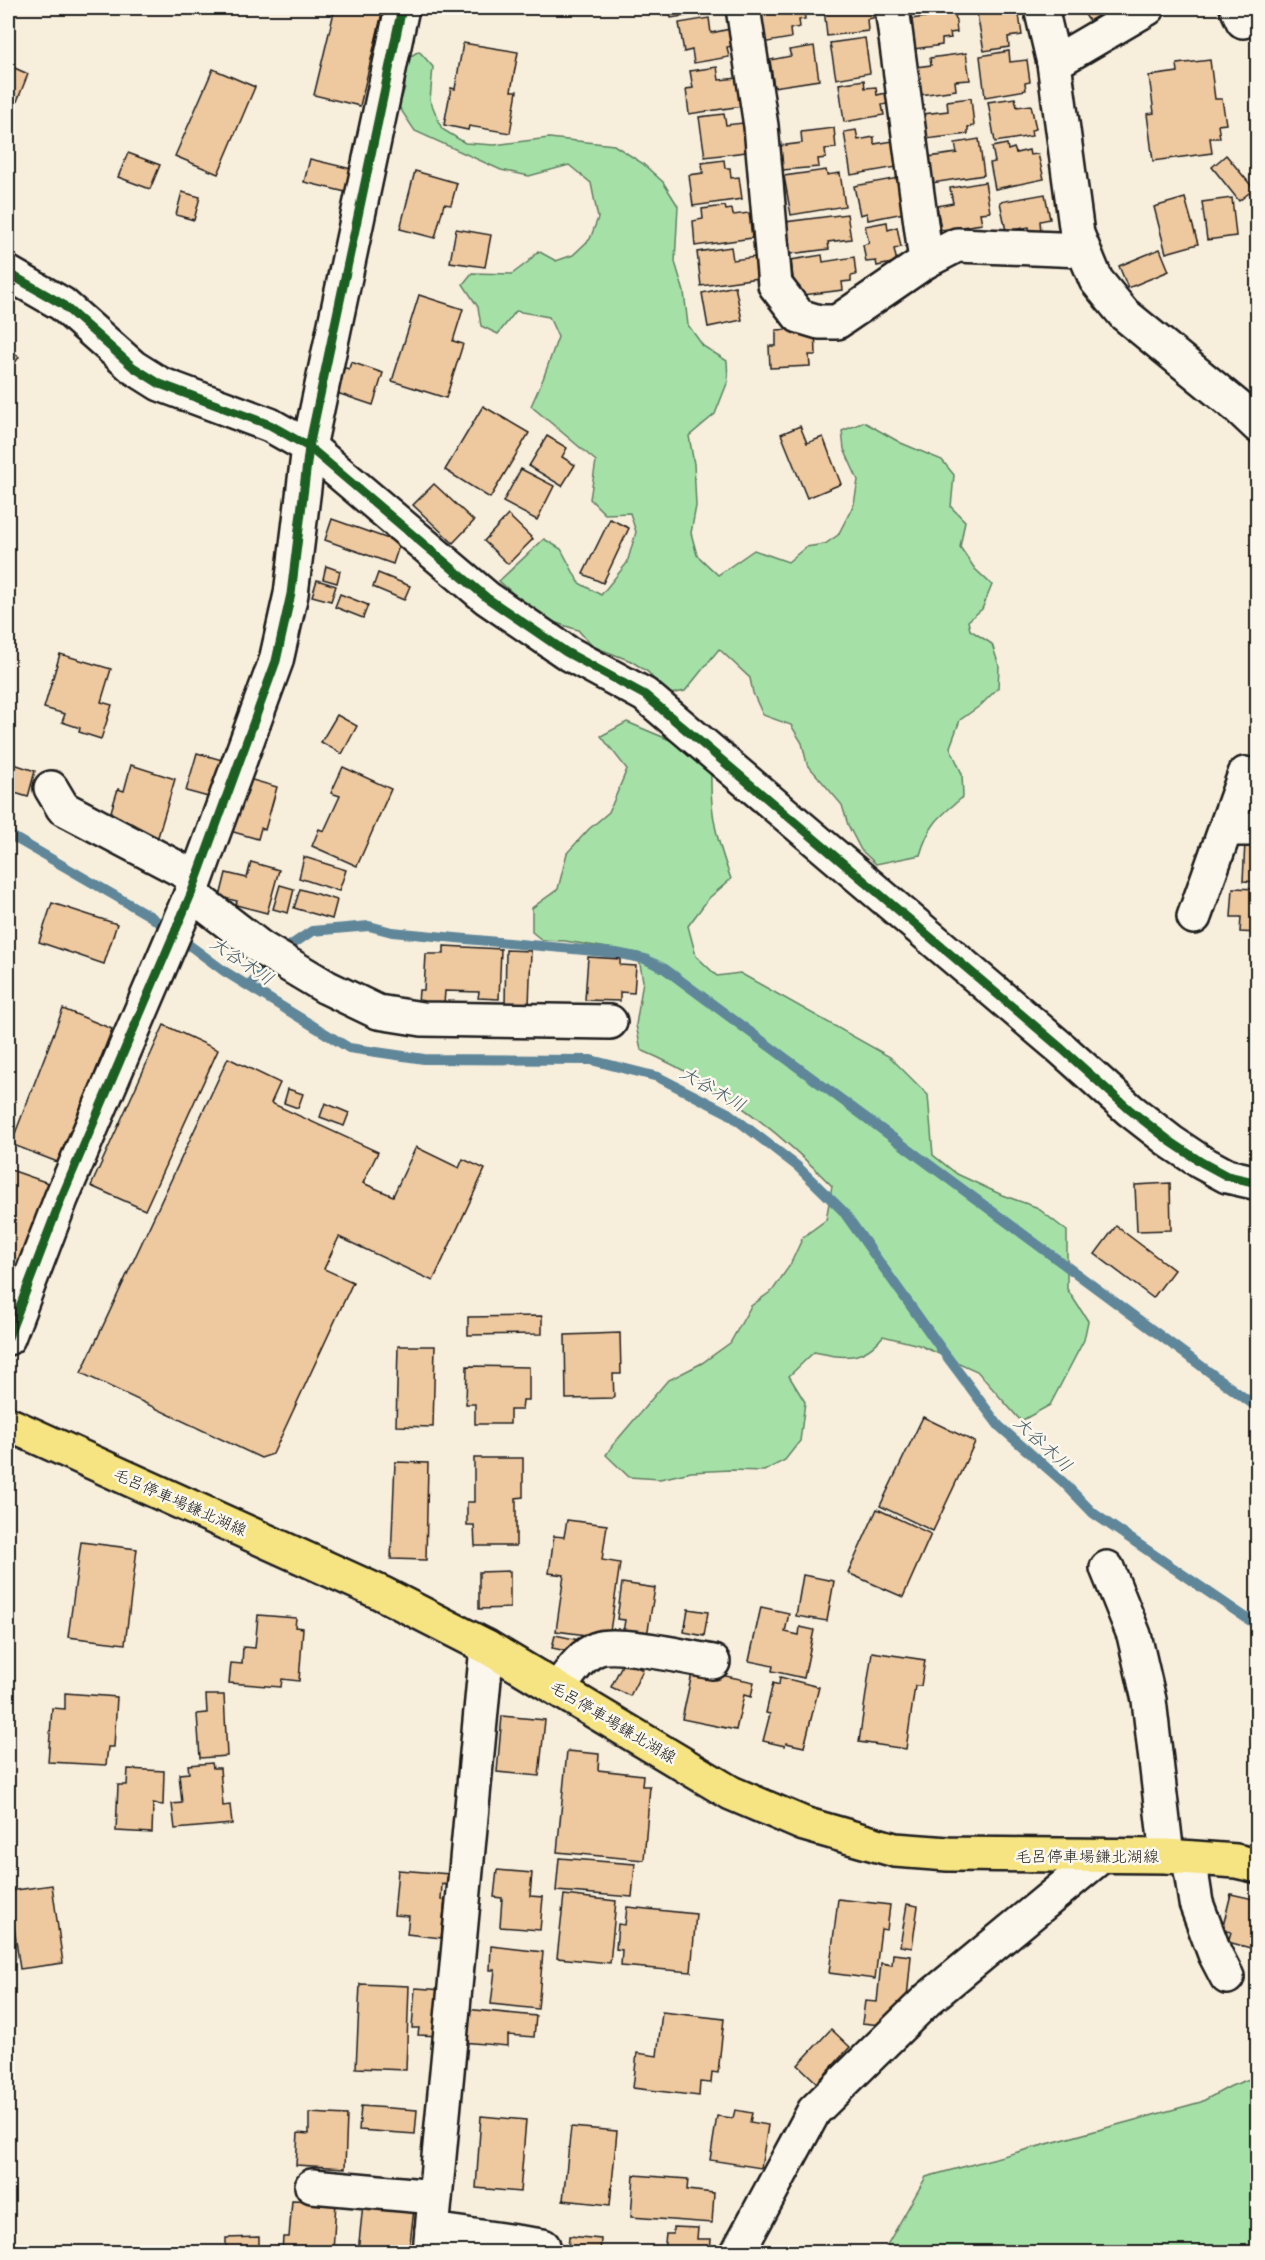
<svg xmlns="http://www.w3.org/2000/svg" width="1265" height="2260" viewBox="0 0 1265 2260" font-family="Sriracha,'Klee One',sans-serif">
	<rect width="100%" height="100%" fill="#f8eedc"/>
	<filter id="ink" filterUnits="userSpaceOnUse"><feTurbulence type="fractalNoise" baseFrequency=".0167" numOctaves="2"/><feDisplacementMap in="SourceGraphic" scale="12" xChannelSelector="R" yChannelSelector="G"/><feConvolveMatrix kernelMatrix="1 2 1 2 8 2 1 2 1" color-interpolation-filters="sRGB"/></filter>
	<g filter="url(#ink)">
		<!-- green -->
		<g fill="#a5e1a7" stroke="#607e62" stroke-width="1.5">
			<path d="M419 51 433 67 430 100 442 129 465 143 494 145 549 138 614 145 642 163 663 182 678 206 675 262 684 292 688 325 703 346 727 361 728 381 715 414 689 436 694 464 696 506 691 533 697 555 718 575 754 550 788 562 806 547 825 544 838 535 854 504 858 480 844 449 842 431 864 422 901 443 942 460 954 475 951 507 965 521 960 547 975 569 992 585 982 609 968 621 970 630 992 644 999 666 998 688 981 705 960 720 950 747 962 774 963 797C939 817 929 824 920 855L876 864 861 850 848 825 842 805 807 764 802 743 791 725 763 715 753 693 750 678 719 649 685 691 666 695 648 672 631 661 592 646 578 630 541 618 499 581 544 539 561 549 579 583 601 595 627 563 636 532 630 513 605 514 590 499 596 461 531 406 543 379 558 337 549 317 516 311 498 334 481 326 478 307 463 284 472 273 512 274 528 262 538 251 556 261 573 255 590 239 598 218 591 183 569 165 529 176 501 170 415 131 399 107 405 87 406 59Z"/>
			<path d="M627 722 677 743 711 774C710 814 717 841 731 879L709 898 688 926 696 956 717 976 740 973 890 1057 928 1095 933 1155 957 1174 1002 1195 1036 1207 1067 1231V1289L1088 1321 1084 1340 1050 1405 1021 1421 977 1371 919 1345 883 1336C863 1362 843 1358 814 1352L789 1376 805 1402 800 1441 785 1460 764 1471 730 1470 691 1472 660 1479 629 1477 606 1455 612 1446 667 1381 702 1363 730 1343 751 1306 773 1290 790 1265 803 1237 826 1220 832 1186C778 1130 714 1081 641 1050L636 1025 643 981 638 953 565 941 542 940 532 932V908L558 889 567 853 589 829 609 812 627 769 601 736Z"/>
			<path d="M1257 2076V2252H883L926 2177 1201 2102 1231 2086Z"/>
		</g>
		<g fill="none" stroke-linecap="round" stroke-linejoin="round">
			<!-- stream -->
			<g stroke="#5f8799" stroke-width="10">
				<path d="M8 834 150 916 224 971 349 1048 424 1059 591 1060 658 1077 728 1113 797 1166 843 1211 942 1350 999 1426 1063 1482 1093 1513 1258 1626"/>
				<path d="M249 986 278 954 312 931 369 926 392 932 616 953 645 959 665 969 1258 1408"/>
			</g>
		</g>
		<!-- building -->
		<g fill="#eec89e" stroke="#1c1c1c" stroke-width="1.5">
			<path d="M335 8H356L382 13 360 106 314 95Z"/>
			<path d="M669 8H721V10L671 18Z"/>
			<path d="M780 8H814V9L804 11 805 19 799 20 800 27 790 29 791 38 762 43 757 13Z"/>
			<path d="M824 8H872L873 18 867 19 868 31 827 36Z"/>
			<path d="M1018 8 1022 35 1008 37 1009 47 984 51 977 14Z"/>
			<path d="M1081 8H1111L1089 21Z"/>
			<path d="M955 13 957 32 950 33 951 38 942 39V45L914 49 911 19Z"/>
			<path d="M709 18 711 33 730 29 733 46 727 47 729 57 694 63 692 50 684 52 679 23Z"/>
			<path d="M865 38 870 73 836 79 830 43Z"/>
			<path d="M463 43 518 52 511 91H517L510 133 469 126 468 130 444 125 451 88 455 89Z"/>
			<path d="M814 46 819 80 774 87 770 60 791 56 789 50Z"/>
			<path d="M1009 51 1010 62 1027 60 1030 82 1025 83 1026 90 985 97 980 56Z"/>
			<path d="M966 53 970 80 955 81 956 90 920 95 916 67 931 65 930 58Z"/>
			<path d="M1210 60 1215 99H1222L1226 124 1218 125 1220 138H1210L1212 153 1153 161 1147 114 1154 113 1149 76 1178 72 1177 64Z"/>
			<path d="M8 65 28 74 8 124Z"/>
			<path d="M717 67 719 80 738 78 742 106 689 114 686 89 693 88 690 71Z"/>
			<path d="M213 69 255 87 218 174 175 156Z"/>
			<path d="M864 80 865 88 876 87 877 95 886 93 887 104 882 105 884 115 844 122 839 84Z"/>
			<path d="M971 98 974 126 968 127V134L926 139 923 114 948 111 947 101Z"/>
			<path d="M1015 98 1017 107 1031 105 1036 129 1031 130 1032 136 995 142 988 102Z"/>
			<path d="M724 114 726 125 743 123 746 152 705 157 699 117Z"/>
			<path d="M834 128 836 148 825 149 826 158 818 159 819 167 782 170 779 146 802 143 801 132Z"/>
			<path d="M856 130 858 140 874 137V144L893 141 897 167 851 175 844 132Z"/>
			<path d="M979 139 984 175 932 183 928 157 957 153 955 143Z"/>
			<path d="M1007 144 1008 150 1014 148 1016 153 1029 150 1030 155 1038 154 1044 179 995 189 990 163 995 162 992 147Z"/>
			<path d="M128 153 160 165 150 189 118 177Z"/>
			<path d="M1226 155 1254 189 1239 201 1212 167Z"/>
			<path d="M310 159 360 171 354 194 304 182Z"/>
			<path d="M724 160 725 168H730L731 178 739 177 742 199 693 206 689 175 703 173 702 163Z"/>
			<path d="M826 170 827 175 840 173 845 206 791 215 784 176Z"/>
			<path d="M415 171 457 183 451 205 444 204 435 238 400 229Z"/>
			<path d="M898 178 904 213 868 220 867 213 860 215 854 186Z"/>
			<path d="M985 182 990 212 980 213 982 224 941 230 937 206 953 203 950 188Z"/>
			<path d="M182 192 200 197 194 220 176 215Z"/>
			<path d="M1045 194 1050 219 1040 221 1041 232 1030 234 1029 227 1006 231 1000 202Z"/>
			<path d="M1185 198 1198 244 1166 253 1154 207Z"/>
			<path d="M1232 198 1236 236 1207 240 1202 202Z"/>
			<path d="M725 206 726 210 732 209 733 215 749 213 752 238 695 246 693 221 703 219 702 209Z"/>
			<path d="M847 214 851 239 828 242 829 249 790 254 785 222Z"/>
			<path d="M887 222 888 230 897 227 901 247 894 249 897 262 877 266 876 261 866 262 863 245 869 243 865 226Z"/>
			<path d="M456 229 491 235 485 267 450 262Z"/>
			<path d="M731 247 733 260 755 257 758 278 701 286 697 252Z"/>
			<path d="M1160 249 1169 271 1128 288 1119 266Z"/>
			<path d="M822 255 823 262 854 257 856 275 851 276V281L842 282 843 290 795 296 791 260Z"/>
			<path d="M735 286 742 320 708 327 702 293Z"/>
			<path d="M419 295 463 309 453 341 463 344 446 398 392 381Z"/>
			<path d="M815 328 816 355H809L810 366 770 368 769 346H776V330Z"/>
			<path d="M8 349 19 357 8 373Z"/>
			<path d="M351 362 383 373 373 405 331 391 339 366 349 369Z"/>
			<path d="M483 406 529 433 490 498 445 470Z"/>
			<path d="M800 426 807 443 823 437 841 484 807 498 781 434Z"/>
			<path d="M547 436 567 448 562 457 575 465 562 486 529 466Z"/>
			<path d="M521 469 554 486 537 520 503 502Z"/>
			<path d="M434 484 474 521 453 543 413 505Z"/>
			<path d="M508 515 533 539 508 564 484 541Z"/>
			<path d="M332 519 400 543 393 564 325 540Z"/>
			<path d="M610 519 629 528 603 583 583 574Z"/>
			<path d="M326 566 340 571 337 583 323 579Z"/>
			<path d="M378 573 410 586 404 600 373 587Z"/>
			<path d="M317 580 336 586 331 601 312 596Z"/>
			<path d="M340 594 368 605 363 618 335 607Z"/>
			<path d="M60 654 111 669 101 702 112 705 101 739 79 732 80 728 62 722 65 714 44 708Z"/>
			<path d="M337 715 357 726 342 754 321 742Z"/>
			<path d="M197 753 222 760 212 798 186 791Z"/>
			<path d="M8 762 35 771 28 797 8 791Z"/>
			<path d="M131 765 175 779 158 837 108 821 118 789 124 791Z"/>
			<path d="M343 767 391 789 357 866 312 846 319 829 324 831 340 796 331 793Z"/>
			<path d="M245 778 277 787 265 830 261 828 258 839 230 831Z"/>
			<path d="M1245 842H1258V882L1243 881Z"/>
			<path d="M304 857 346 870 339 891 299 878Z"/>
			<path d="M251 862 279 870 267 913 236 905 237 901 220 897 226 873 247 878Z"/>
			<path d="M280 885 294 889 288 913 273 909Z"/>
			<path d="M1233 888 1258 889V933L1240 932 1241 917H1231Z"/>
			<path d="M300 889 337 900 332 919 294 908Z"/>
			<path d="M52 903 117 924 104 964 39 942Z"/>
			<path d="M444 946 501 949 499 999 478 998 479 992 445 991 444 1004 418 1003 419 990H424L426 954H444Z"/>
			<path d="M506 950 531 951 529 1006 505 1005Z"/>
			<path d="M588 957 620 959V965L636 966 634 993 620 992V1001L585 1000Z"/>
			<path d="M63 1009 112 1029 60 1163 11 1144Z"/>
			<path d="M164 1025 218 1050 145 1210 91 1186Z"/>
			<path d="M228 1058 280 1083 271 1103 378 1152 363 1183 393 1196 416 1147 459 1168 463 1159 485 1169 433 1281 339 1237 324 1269 353 1282 273 1454 261 1458 81 1373Z"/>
			<path d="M288 1089 303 1094 298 1108 284 1103Z"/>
			<path d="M325 1103 349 1113 344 1126 320 1117Z"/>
			<path d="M8 1169 54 1185 15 1295 8 1292Z"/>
			<path d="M1170 1183 1171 1230 1137 1231 1135 1185Z"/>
			<path d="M1116 1226 1174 1270 1153 1298 1095 1254Z"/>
			<path d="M542 1316V1334L468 1335V1317Z"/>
			<path d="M620 1333 621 1374H613L614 1398 566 1399 565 1335Z"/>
			<path d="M398 1346H435L433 1427 396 1426Z"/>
			<path d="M467 1366 529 1367V1400H523L522 1410H510V1424H475V1404H466Z"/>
			<path d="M923 1417 975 1442 933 1531 880 1506Z"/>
			<path d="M474 1458H523V1497L516 1498V1546H475L474 1525H467V1502H474Z"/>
			<path d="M395 1462 428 1463 426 1560 391 1559Z"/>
			<path d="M877 1509 931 1534 903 1597 848 1573Z"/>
			<path d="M567 1520 607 1525 602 1560 620 1563 609 1638 556 1631 564 1575 549 1573 554 1536 564 1537Z"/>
			<path d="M81 1542 137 1549 125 1644 68 1637Z"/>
			<path d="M510 1571V1608L479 1609V1572Z"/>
			<path d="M803 1575 834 1581 827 1621 796 1616Z"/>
			<path d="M622 1583 655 1588 646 1642 622 1638 625 1620 617 1619Z"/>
			<path d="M761 1607 789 1613 785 1632 799 1635 800 1627 814 1630 804 1678 772 1671 773 1666 749 1661Z"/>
			<path d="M688 1609 708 1612 704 1636 684 1632Z"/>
			<path d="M258 1615 296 1618 295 1627 303 1628 299 1681 282 1679 281 1687 229 1683 231 1663 242 1664 243 1647 255 1648Z"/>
			<path d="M555 1635 579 1640 576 1653 552 1648Z"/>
			<path d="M872 1652 925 1660 921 1686H915L906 1749 859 1742Z"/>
			<path d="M624 1661 643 1670 630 1696 611 1687Z"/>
			<path d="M693 1669 754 1682 751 1697 744 1695 736 1730 682 1719Z"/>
			<path d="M780 1677 819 1687 804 1747 786 1743 785 1746 763 1741 770 1714 766 1713 773 1683 779 1685Z"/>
			<path d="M65 1693 117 1697 114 1747H108L106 1765 48 1762 52 1708 65 1709Z"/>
			<path d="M206 1695H224L227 1756 200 1758 197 1714 207 1713Z"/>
			<path d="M502 1716 545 1720 539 1776 497 1772Z"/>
			<path d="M567 1751 599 1754 598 1770 643 1775 642 1786H650L644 1860 557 1852Z"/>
			<path d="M212 1763 213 1768H220L223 1806 230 1805 232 1824 175 1829 172 1804 182 1803 179 1774 189 1773 188 1765Z"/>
			<path d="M128 1769 164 1771 163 1805 153 1804 152 1833 116 1831 118 1785H127Z"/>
			<path d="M559 1858 635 1864 632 1897 556 1891Z"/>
			<path d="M398 1870 450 1874 448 1885 442 1884 441 1900H445L441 1938 407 1934 409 1916 394 1915Z"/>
			<path d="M497 1870 532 1873 530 1896 543 1897 540 1930 500 1927 502 1898 494 1897Z"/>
			<path d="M52 1885 63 1963 20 1969 9 1891Z"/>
			<path d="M1231 1894 1258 1900V1950L1228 1942 1231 1932 1222 1930Z"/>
			<path d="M564 1895 616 1901 610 1963 557 1958Z"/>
			<path d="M838 1899 890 1905 887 1930 881 1929 875 1979 829 1973Z"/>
			<path d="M907 1904 918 1906 912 1948 900 1946Z"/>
			<path d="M627 1907 696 1914 691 1972 621 1966 622 1950 616 1949 618 1924 625 1925Z"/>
			<path d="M8 1943 12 1970 8 1971Z"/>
			<path d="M491 1946 543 1952 538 2009 491 2004 495 1970H490Z"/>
			<path d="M893 1954 911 1956 906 2009 881 2025 862 2023 865 2001 877 2002 881 1963 892 1965Z"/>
			<path d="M360 1984 409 1986 406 2070 356 2068Z"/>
			<path d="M415 1988 444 1990 441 2036 418 2035 419 2028H412Z"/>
			<path d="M465 2009 536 2016 534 2037 508 2035V2046L462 2042Z"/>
			<path d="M662 2012 724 2019 718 2073 712 2072 711 2083 700 2082 699 2096 633 2088 637 2053 657 2056Z"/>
			<path d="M831 2029 850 2047 817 2083 798 2065Z"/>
			<path d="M361 2106 417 2110 415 2134 359 2130Z"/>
			<path d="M735 2110 752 2113 750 2122 768 2125 761 2168 710 2160 717 2116 733 2118Z"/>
			<path d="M309 2113 347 2115 345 2168 296 2165 298 2133 309 2134Z"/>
			<path d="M481 2116 526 2120 520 2192 476 2188Z"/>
			<path d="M571 2127 617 2131 610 2205 563 2200Z"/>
			<path d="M634 2175 688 2179 687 2190 714 2193 712 2223 631 2217Z"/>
			<path d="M292 2200 336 2202 333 2252H282L283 2237H289Z"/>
			<path d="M363 2204 414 2209 409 2252H358Z"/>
			<path d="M673 2227 698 2228 697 2239H711L710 2252H664L666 2234H673Z"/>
			<path d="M569 2236 601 2239 600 2252H568Z"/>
			<path d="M259 2237V2252H226V2238Z"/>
			<path d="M820 2250V2252H787Z"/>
		</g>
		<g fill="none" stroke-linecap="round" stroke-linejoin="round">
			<!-- minor casing -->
			<g stroke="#1c1c1c" stroke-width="38">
				<g id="minor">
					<path d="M743 8 761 126 775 285 799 316 819 322H837L926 261 957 245 1082 250"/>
					<path d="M892 8 926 261"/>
					<path d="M1041 8 1054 63 1077 234 1096 280 1124 314 1239 408 1258 426"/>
					<path d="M1237 8 1243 21"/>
					<path d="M1054 63 1148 8"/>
					<path d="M8 273 62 304 133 367 160 384 270 425 309 447 487 598 566 652 645 695 1062 1049 1130 1110 1171 1142 1201 1162 1227 1176 1258 1183"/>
					<path d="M51 788 63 808 187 873 195 882"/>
					<path d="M1226 829H1258"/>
					<path d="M191 894 261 948 326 987 378 1012 422 1019 610 1022"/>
					<path d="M1194 917 1245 774"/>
					<path d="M8 1338 61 1199 191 894 276 661 291 594 309 447 402 8"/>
					<path d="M1107 1568 1134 1635 1149 1700 1167 1856"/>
					<path d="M558 1689C568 1676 580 1655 597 1649 616 1641 690 1658 713 1662"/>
					<path d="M1189 1858 1196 1903 1215 1954 1227 1977"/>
					<path d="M312 2186 435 2197"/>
					<path d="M432 2230 543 2246"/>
					<path d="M430 2252 487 1647"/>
					<path d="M738 2252 814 2111 928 1999 1101 1856"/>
				</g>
			</g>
			<!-- major casing -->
			<g stroke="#1c1c1c" stroke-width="38">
				<path id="major" d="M8 1424 381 1593 487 1647 731 1793 804 1824 895 1850 948 1854 1167 1856 1236 1861 1258 1866"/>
			</g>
			<!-- minor -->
			<use href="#minor" stroke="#fbf7ec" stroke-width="33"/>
			<!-- major -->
			<use href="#major" stroke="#f6e381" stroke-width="33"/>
			<!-- cycleway casing -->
			<g stroke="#fbf7ec" stroke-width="13">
				<g id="cycleway">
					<path d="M8 273 62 304 133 367 160 384 270 425 309 447 487 598 566 652 645 695 1062 1049 1130 1110 1171 1142 1201 1162 1227 1176 1258 1183"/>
					<path d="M8 1338 61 1199 191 894 276 661 291 594 309 447 402 8"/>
				</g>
			</g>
			<!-- cycleway -->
			<use href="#cycleway" stroke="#1b5e20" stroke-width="9"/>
		</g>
	</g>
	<g text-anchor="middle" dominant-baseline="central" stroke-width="5" stroke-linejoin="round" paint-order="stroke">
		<!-- street labels -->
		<g font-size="16" fill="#1c1c1c" stroke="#fbf7ec">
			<text transform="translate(180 1502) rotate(24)">毛呂停車場鎌北湖線</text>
			<text transform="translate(613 1722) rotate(31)">毛呂停車場鎌北湖線</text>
			<text x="1087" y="1856">毛呂停車場鎌北湖線</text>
		</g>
		<!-- water labels -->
		<g font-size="18" font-style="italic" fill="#435a65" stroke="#fbf7ec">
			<text transform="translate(242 961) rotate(34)">大谷木川</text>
			<text transform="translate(713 1089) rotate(30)">大谷木川</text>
			<text transform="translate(1043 1444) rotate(43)">大谷木川</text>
		</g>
	</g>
	<!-- margin -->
	<rect width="1265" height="2260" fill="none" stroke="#fbf7ec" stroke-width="30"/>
	<rect x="15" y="15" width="1235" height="2230" fill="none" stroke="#1c1c1c" stroke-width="2" filter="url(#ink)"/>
</svg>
